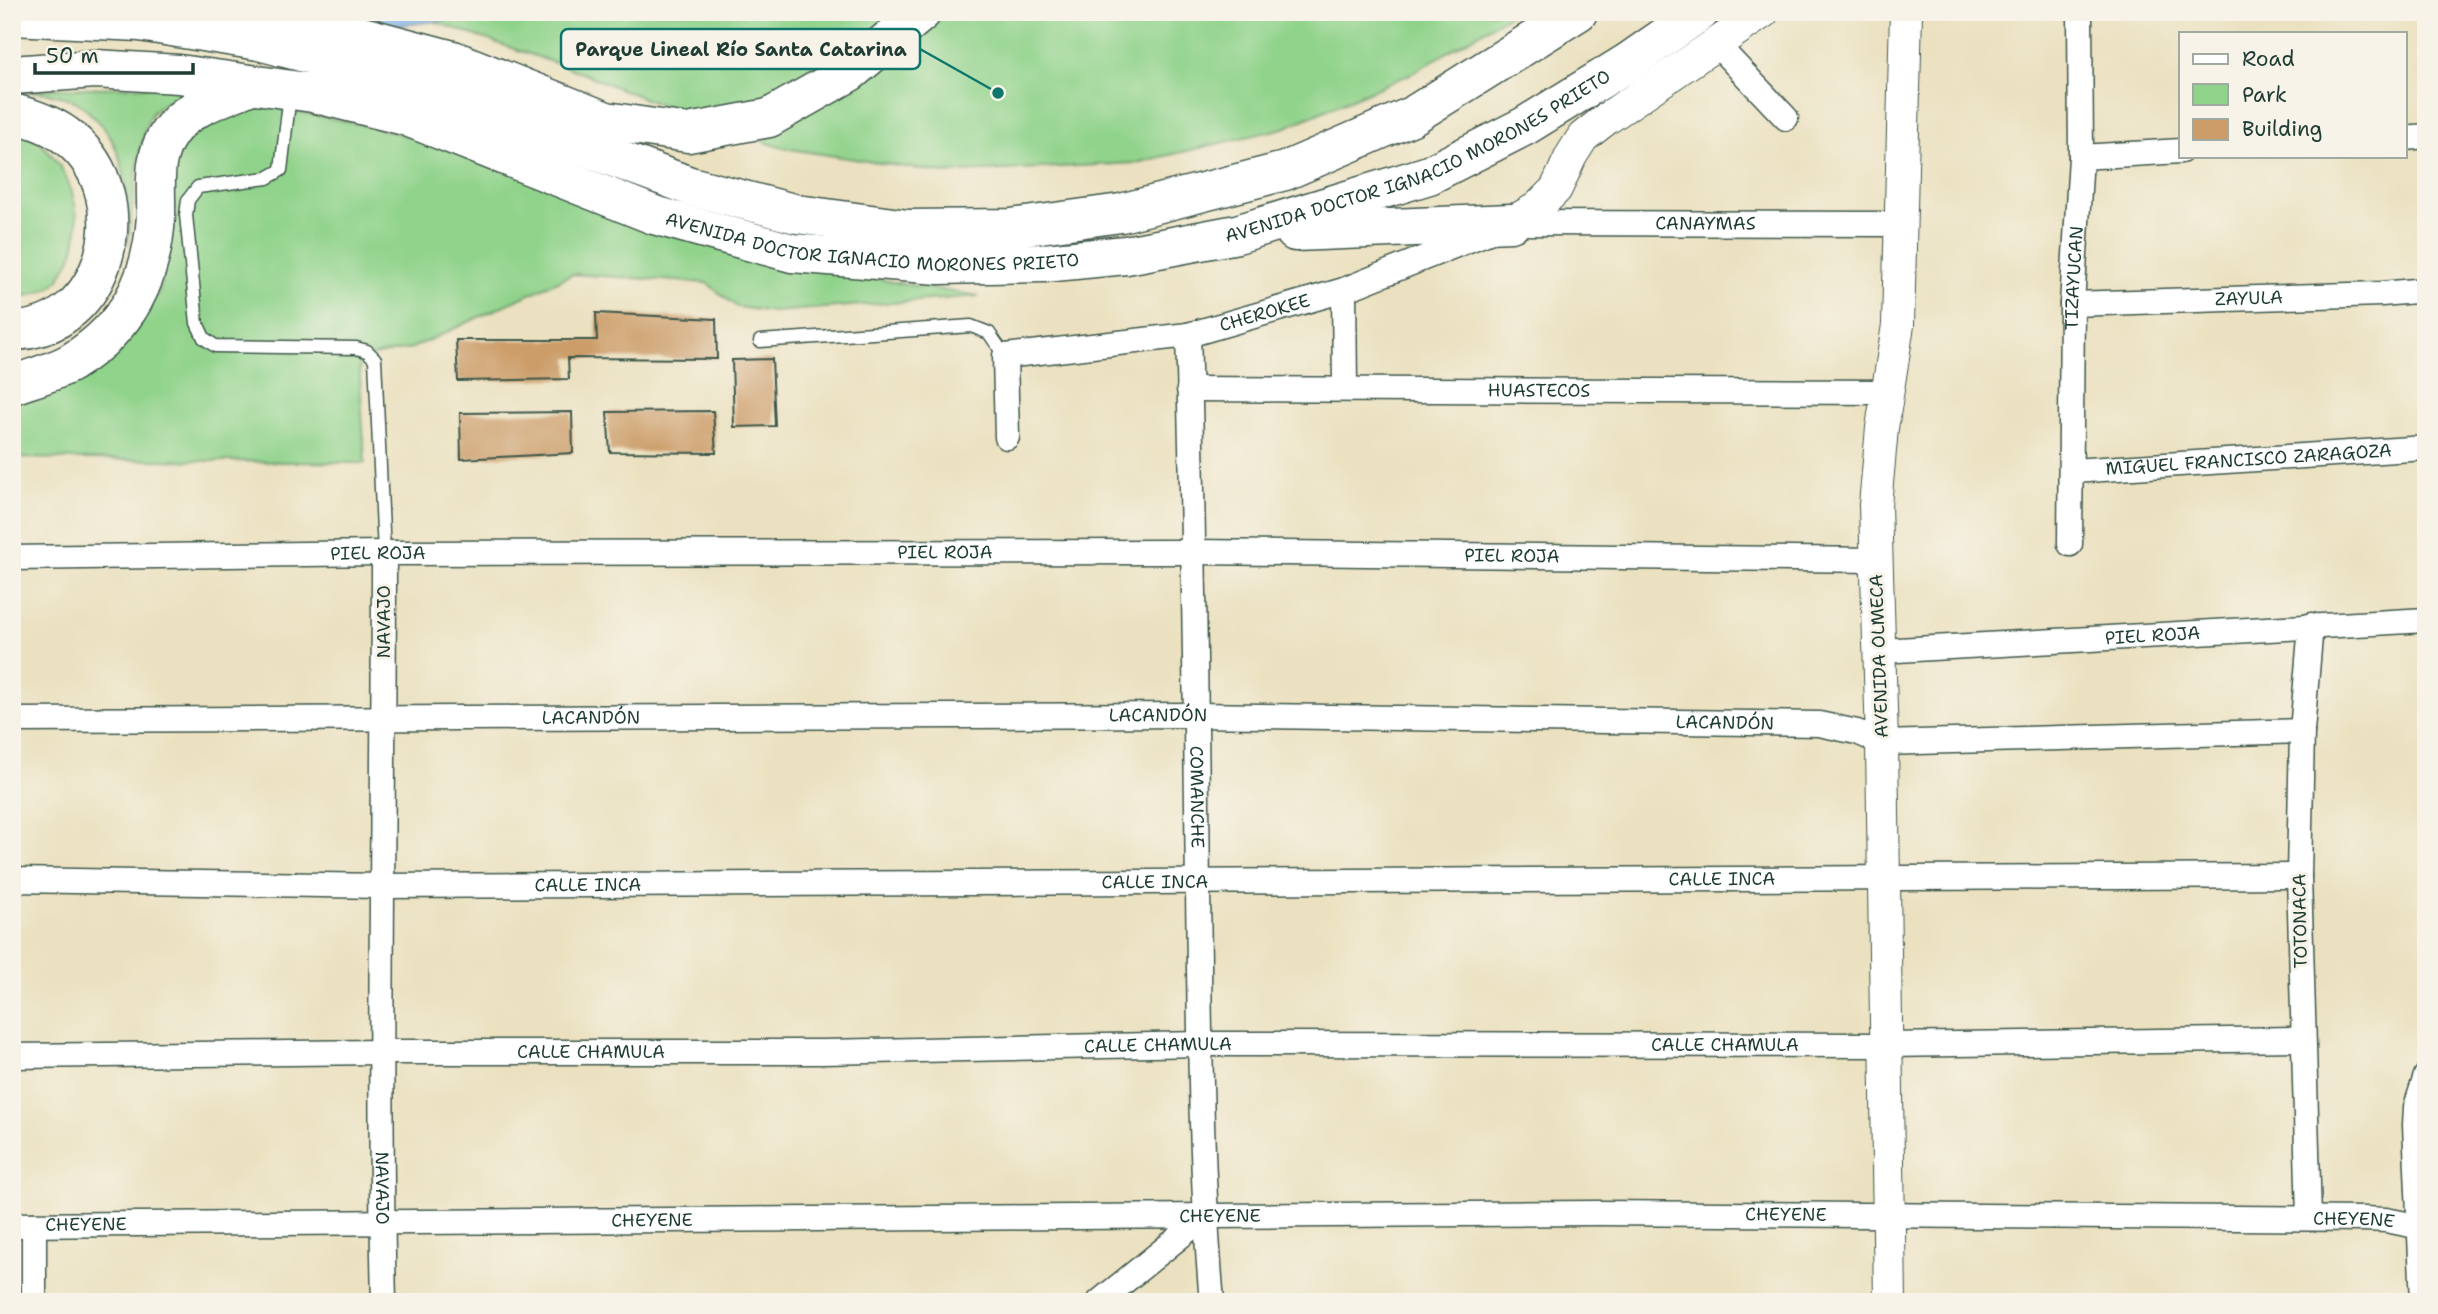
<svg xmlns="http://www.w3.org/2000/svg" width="2438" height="1314" viewBox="0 0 2438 1314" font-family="'Shantell Sans',sans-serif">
	<rect width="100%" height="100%" fill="#f7f3e8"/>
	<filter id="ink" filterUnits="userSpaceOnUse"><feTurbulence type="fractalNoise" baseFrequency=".0143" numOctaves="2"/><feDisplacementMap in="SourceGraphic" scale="14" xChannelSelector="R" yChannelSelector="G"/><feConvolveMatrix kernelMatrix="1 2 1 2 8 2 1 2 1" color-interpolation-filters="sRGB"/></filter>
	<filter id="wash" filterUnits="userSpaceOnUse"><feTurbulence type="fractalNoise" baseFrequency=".00686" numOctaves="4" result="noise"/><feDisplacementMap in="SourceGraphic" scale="28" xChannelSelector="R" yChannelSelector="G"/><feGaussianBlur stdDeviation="1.57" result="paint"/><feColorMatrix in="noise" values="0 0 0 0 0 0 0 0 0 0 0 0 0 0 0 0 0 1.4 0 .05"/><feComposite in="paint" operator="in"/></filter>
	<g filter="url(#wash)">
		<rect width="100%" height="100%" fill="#ebe1c0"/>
		<!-- green -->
		<g fill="#90d38b" stroke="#588860" stroke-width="2">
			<path d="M407 12H1515L1412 73 1284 128 1136 163 944 173 783 148 680 113 567 67Z"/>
			<path d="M206 85C188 92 166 99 153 112 139 126 131 221 128 245 127 200 130 153 96 119 91 115 86 108 80 104 61 92 34 92 12 90Z"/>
			<path d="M257 104 355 123 477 153 700 233 892 282 979 296 773 312 737 307 707 283 573 274 412 348 359 359 365 463 12 458V399L133 333 158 294 172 238 168 188 186 132 227 108Z"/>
			<path d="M12 127C66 144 97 225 63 272 61 276 57 282 54 285 43 293 24 296 12 300Z"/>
		</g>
		<!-- water -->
		<path fill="#7aafe8" stroke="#4c768e" stroke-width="2" d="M327 12H513L394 26Z"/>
		<g id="blocks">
			<!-- building -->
			<g fill="#cc9d69">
				<path d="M596 313 716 319 717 359 568 358 569 379 458 381 456 340H597Z"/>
				<path d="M772 359 775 426 734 427 732 360Z"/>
				<path d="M713 411 716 453 610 452 607 412Z"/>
				<path d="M572 412 573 453 461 459 460 413Z"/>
			</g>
		</g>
	</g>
	<g filter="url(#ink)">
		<use href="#blocks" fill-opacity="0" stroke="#3e5649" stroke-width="2"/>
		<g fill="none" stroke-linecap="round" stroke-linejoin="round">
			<!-- service casing -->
			<g stroke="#3e5649" stroke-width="15">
				<g id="service">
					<path d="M290 94 281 170 267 178 198 187 188 200 186 215 197 323 204 338 215 346 356 348 367 351 375 359 384 553"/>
					<path d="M760 341 971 326 989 333 1005 356"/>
				</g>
			</g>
			<!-- minor casing -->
			<g stroke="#3e5649" stroke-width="27">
				<g id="minor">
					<path d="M1716 44 1786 118"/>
					<path d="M2405 138 2426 136"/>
					<path d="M2081 157 2181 151"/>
					<path d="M1344 290 1345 388"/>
					<path id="s1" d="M2072 304 2381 294 2426 290"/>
					<path id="s2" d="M1188 335C1194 520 1196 705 1198 890 1200 1027 1200 1165 1212 1302"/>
					<path id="s3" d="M1189 389 1888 392"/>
					<path id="s4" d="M1007 437 1005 356 1188 335 1344 290 1511 223 1899 224"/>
					<path id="s5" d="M2072 471 2426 448"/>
					<path id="s6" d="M2070 544 2072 304 2081 157 2080 12"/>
					<path id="s7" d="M384 553C384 803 378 1052 384 1302"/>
					<path id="s8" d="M12 558 384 553 1194 552 1876 560"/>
					<path id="s9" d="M1880 651 2426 620"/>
					<path id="s10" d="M12 720 1195 715 1819 724 1857 732 1882 743 2302 731"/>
					<path id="s11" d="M12 880 382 886 2299 876"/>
					<path id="s12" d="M12 1056 383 1052H823L1200 1044 1887 1045 2303 1039"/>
					<path d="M2309 1218 2299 876 2302 731 2311 625"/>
					<path id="s13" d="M12 1225 1598 1213 2364 1219 2386 1220 2426 1228"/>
					<path d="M34 1225V1302"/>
					<path d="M1099 1302 1204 1217"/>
					<path d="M2423 1302 2415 1125 2416 1107 2426 1076"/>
				</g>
			</g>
			<!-- tertiary casing -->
			<g stroke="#3e5649" stroke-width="34">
				<g id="tertiary">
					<path d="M1511 223 1537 208 1556 189 1571 156 1583 137 1606 119 1763 12"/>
					<path d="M1890 1302 1882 743 1875 505 1882 428 1898 325 1906 12"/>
				</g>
			</g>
			<!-- trunk casing -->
			<g stroke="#3e5649" stroke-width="41">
				<g id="trunk">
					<path d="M272 12 453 60 606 121 688 133 769 118 850 72 922 12"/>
					<path d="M12 16 140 22 259 41 390 75 690 186 797 214 908 229 1011 228 1121 213 1285 171 1412 116 1578 12"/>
					<path id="s14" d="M12 75 95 69 179 74 313 93 405 116 654 215 792 253 939 265 1044 263 1126 255 1237 234 1429 175 1525 126 1627 63 1700 12"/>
					<path d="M12 113C32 118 54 125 70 139 141 196 108 330 12 331"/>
					<path d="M1295 232 1511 223"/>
					<path d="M12 385C31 378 55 372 72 362 128 327 152 280 156 216 157 186 151 159 169 133 187 106 223 98 251 85"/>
				</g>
			</g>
			<!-- service -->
			<use href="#service" stroke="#fff" stroke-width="12"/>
			<!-- minor -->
			<use href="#minor" stroke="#fff" stroke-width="24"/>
			<!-- tertiary -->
			<use href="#tertiary" stroke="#fff" stroke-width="32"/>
			<!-- trunk -->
			<use href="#trunk" stroke="#fff" stroke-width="38"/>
		</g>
	</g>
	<g text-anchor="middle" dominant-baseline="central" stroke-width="6" stroke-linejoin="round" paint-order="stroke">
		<!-- street labels -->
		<g font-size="18" fill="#1f3d34" stroke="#f7f3e8">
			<text stroke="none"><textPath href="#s14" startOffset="1454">AVENIDA DOCTOR IGNACIO MORONES PRIETO</textPath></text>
			<text stroke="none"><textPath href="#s4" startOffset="802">CANAYMAS</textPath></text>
			<text stroke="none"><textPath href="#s14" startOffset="887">AVENIDA DOCTOR IGNACIO MORONES PRIETO</textPath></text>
			<text stroke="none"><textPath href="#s6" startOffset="266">TIZAYUCAN</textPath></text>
			<text stroke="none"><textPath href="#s1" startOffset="177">ZAYULA</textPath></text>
			<text stroke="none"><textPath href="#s4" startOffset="345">CHEROKEE</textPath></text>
			<text stroke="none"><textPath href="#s3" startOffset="350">HUASTECOS</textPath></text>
			<text stroke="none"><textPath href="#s5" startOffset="177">MIGUEL FRANCISCO ZARAGOZA</textPath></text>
			<text stroke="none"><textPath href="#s8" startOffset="933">PIEL ROJA</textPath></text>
			<text stroke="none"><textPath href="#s8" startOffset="366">PIEL ROJA</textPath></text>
			<text stroke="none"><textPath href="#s8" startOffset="1500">PIEL ROJA</textPath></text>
			<text transform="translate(384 622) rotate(-90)">NAVAJO</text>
			<text stroke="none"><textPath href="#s9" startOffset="273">PIEL ROJA</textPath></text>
			<text transform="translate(1879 656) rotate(-92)">AVENIDA OLMECA</text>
			<text stroke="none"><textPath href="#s10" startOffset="1146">LACANDÓN</textPath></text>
			<text stroke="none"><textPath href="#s10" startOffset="579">LACANDÓN</textPath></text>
			<text stroke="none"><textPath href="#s10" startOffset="1713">LACANDÓN</textPath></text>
			<text stroke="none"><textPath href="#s2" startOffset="462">COMANCHE</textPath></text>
			<text stroke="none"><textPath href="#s11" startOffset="1710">CALLE INCA</textPath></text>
			<text stroke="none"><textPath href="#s11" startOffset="1143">CALLE INCA</textPath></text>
			<text stroke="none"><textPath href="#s11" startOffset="576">CALLE INCA</textPath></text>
			<text transform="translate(2300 921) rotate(-91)">TOTONACA</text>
			<text stroke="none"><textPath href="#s12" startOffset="1713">CALLE CHAMULA</textPath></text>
			<text stroke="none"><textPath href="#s12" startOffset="1146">CALLE CHAMULA</textPath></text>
			<text stroke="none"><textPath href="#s12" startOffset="579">CALLE CHAMULA</textPath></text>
			<text stroke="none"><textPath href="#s7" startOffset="635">NAVAJO</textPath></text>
			<text stroke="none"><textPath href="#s13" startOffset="1774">CHEYENE</textPath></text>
			<text stroke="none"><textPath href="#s13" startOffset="1208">CHEYENE</textPath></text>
			<text stroke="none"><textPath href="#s13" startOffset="640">CHEYENE</textPath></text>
			<text stroke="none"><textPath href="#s13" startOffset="2342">CHEYENE</textPath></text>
			<text stroke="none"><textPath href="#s13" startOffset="74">CHEYENE</textPath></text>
		</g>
	</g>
	<!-- callouts -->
	<path fill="none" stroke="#0f766e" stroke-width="2.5" d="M998 93L920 49"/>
	<circle fill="#0f766e" stroke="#f7f3e8" stroke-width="2.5" cx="998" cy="93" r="7"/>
	<rect fill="#f7f3e8" stroke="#0f766e" stroke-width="2.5" x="561" y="29" width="359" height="40" rx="7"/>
	<g font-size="19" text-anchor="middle" font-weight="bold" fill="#1f3d34">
		<text x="741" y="56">Parque Lineal Río Santa Catarina</text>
	</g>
	<!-- margin -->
	<rect width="2438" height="1314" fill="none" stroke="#f7f3e8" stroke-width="42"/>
	<!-- legend -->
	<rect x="2179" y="32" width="228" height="126" fill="#f7f3e8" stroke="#a1aaa0" stroke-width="2"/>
	<rect x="2193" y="54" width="35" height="10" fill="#ffffff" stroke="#a1aaa0" stroke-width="2"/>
	<text x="2242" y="66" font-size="21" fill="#1f3d34">Road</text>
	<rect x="2193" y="84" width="35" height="21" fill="#90d38b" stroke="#a1aaa0" stroke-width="2"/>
	<text x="2242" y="102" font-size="21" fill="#1f3d34">Park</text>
	<rect x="2193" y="119" width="35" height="21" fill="#cc9d69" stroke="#a1aaa0" stroke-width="2"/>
	<text x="2242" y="136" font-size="21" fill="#1f3d34">Building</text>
	<!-- scale -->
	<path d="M35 63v10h158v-10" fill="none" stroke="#1f3d34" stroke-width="3.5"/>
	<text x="46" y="63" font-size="21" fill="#1f3d34" stroke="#f7f3e8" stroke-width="5" paint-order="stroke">50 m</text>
</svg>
